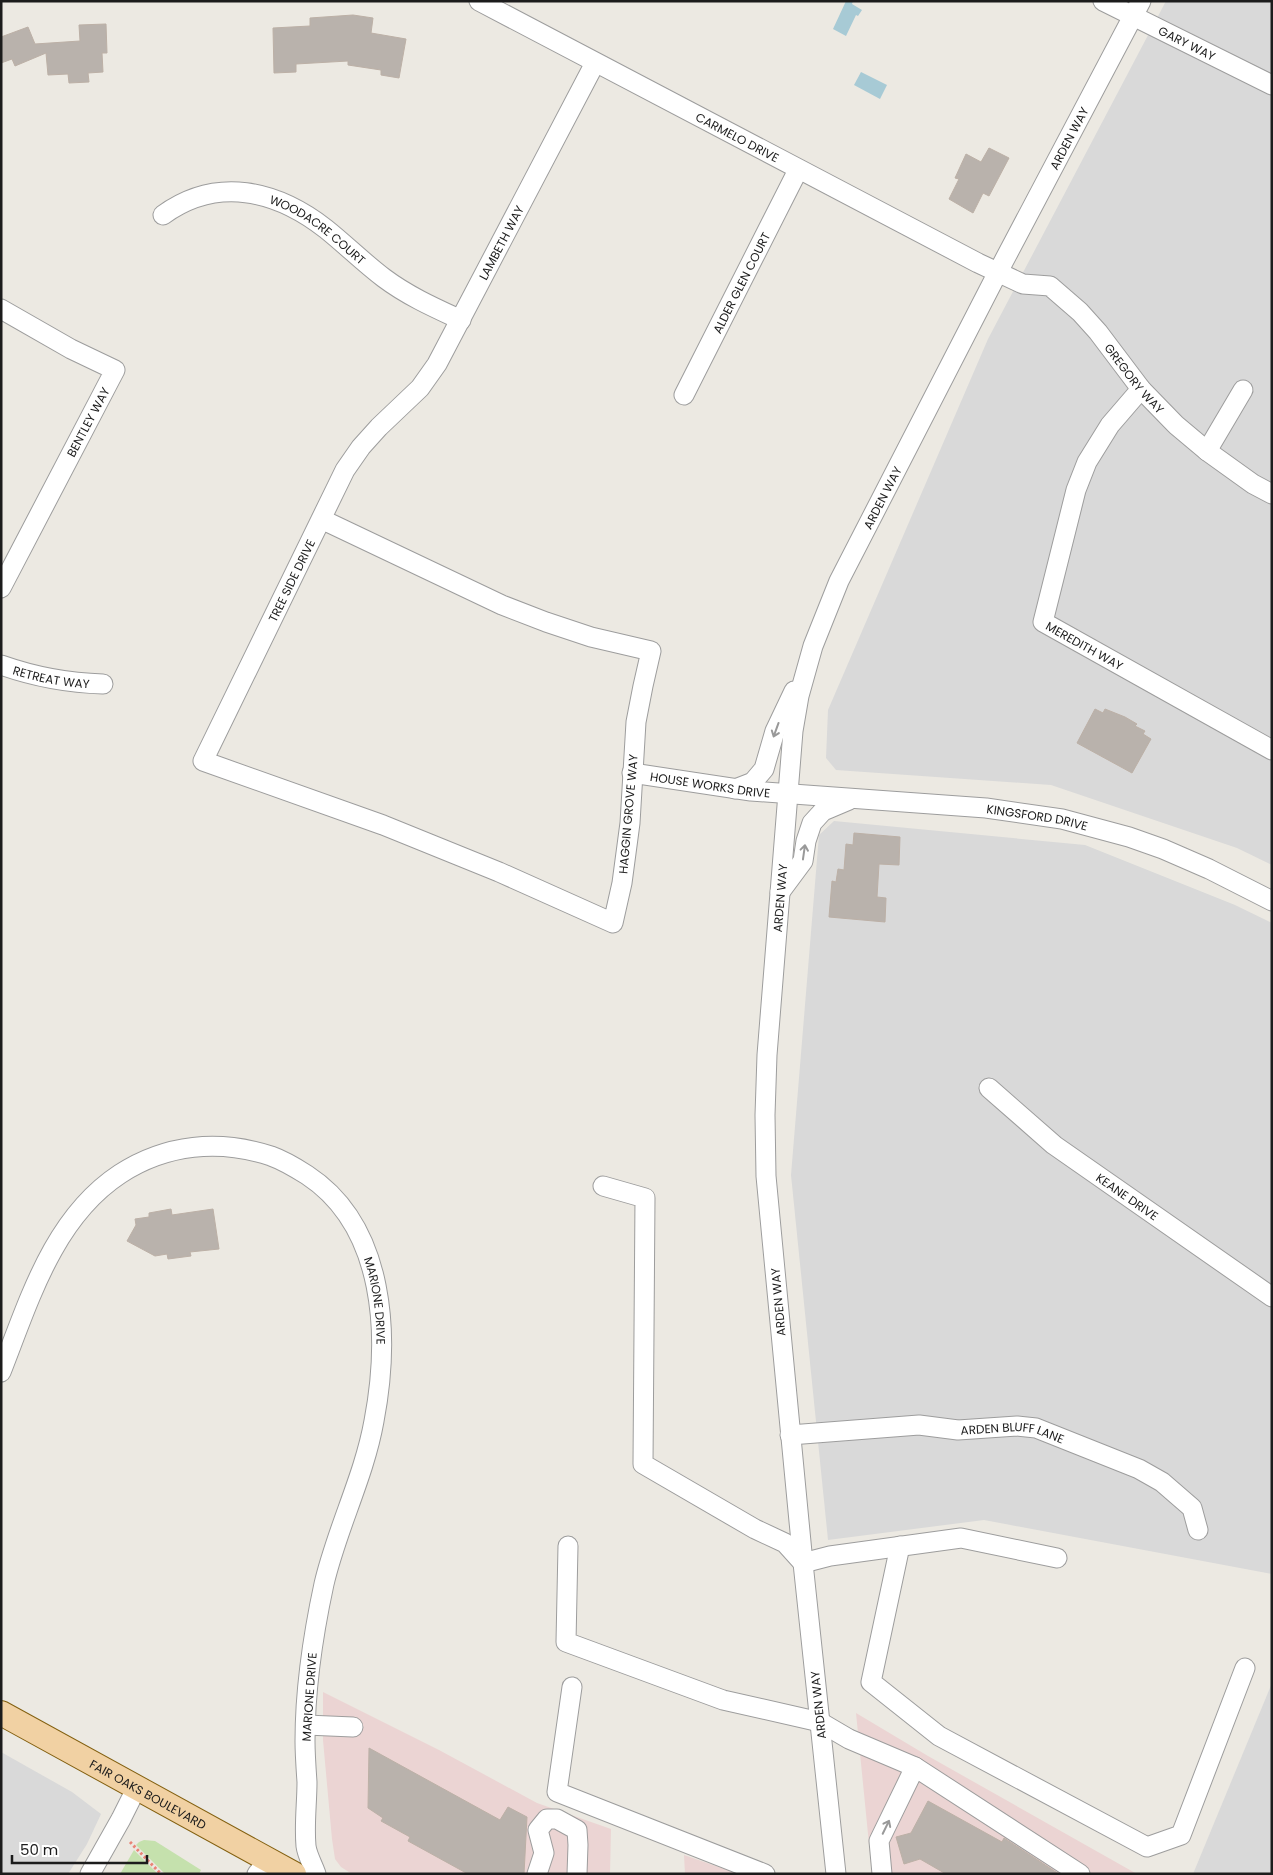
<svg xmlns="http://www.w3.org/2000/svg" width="1273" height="1875" viewBox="0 0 1273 1875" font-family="Poppins,sans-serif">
	<rect width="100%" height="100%" fill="#ece9e2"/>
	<!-- residential -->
	<g fill="#d9d9d9">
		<path d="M1166 1H1272V865L1237 848 1051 785 836 770 826 758 828 710 988 339Z"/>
		<path d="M834 821 1085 845 1235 905 1272 923V1574L984 1520 828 1540 791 1175 819 835Z"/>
		<path d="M1272 1683V1874H1193Z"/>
		<path d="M1 1752 72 1792 101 1814 87 1844 68 1874H1Z"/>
	</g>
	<!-- commercial -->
	<g fill="#ebd4d3">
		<path d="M323 1692 439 1750 537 1803 611 1829 610 1874H352L341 1867 335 1859 332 1839 323 1740Z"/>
		<path d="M856 1713 928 1756 1137 1874H872Z"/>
		<path d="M684 1855 739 1874H685Z"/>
	</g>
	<!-- grass -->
	<g fill="#c5e1ad">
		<path d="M144 1840 155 1841 201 1870 199 1874H165L136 1845 139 1842Z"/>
		<path d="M134 1850 158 1874H120Z"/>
	</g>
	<!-- water -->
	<g fill="#a7cad5">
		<path d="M846 1H853L852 4 862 10 858 16 856 15 846 36 833 29Z"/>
		<path d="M861 72 887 85 880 99 854 85Z"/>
	</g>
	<!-- building -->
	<g fill="#b9b2ac" stroke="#bcb0a6">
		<path d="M353 15 373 18 371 33 406 39 399 78 381 75V70L348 65V61L296 64V72L274 73 273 28 310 26V18Z"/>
		<path d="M106 24 107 53H102L103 72 88 73 89 82 69 83 68 74 48 75 46 53 15 66 12 59 1 63V37L28 27 35 44 80 41 79 25Z"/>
		<path d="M989 148 1009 158 989 196 983 193 973 213 949 199 959 179 955 178 966 154 981 162Z"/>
		<path d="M1095 709 1103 713 1105 709 1125 717 1137 724 1135 726 1145 731 1143 734 1151 739 1132 773 1077 743Z"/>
		<path d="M854 833 900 837 899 865 879 864 877 897 886 898 885 922 829 917 832 881 836 882 838 869 844 870 846 844 853 845Z"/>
		<path d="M171 1209 172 1215 213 1209 219 1249 190 1252 191 1256 168 1259 167 1254 155 1256 127 1241 136 1225 135 1219 149 1217V1213Z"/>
		<path d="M369 1748 500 1820 508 1807 527 1817 524 1874H468L408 1841 410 1837 381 1821 383 1818 368 1808Z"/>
		<path d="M928 1801 1002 1842 1004 1838 1059 1874H946L920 1859 904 1864 896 1837 911 1833Z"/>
	</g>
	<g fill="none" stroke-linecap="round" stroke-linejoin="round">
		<!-- minor casing -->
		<g stroke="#9d9d9d" stroke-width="21">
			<g id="minor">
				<path id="s1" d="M479 1 978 263 1023 284 1050 286 1080 312 1098 332 1141 389 1176 425 1207 451 1253 484 1272 494"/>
				<path id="s2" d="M1103 1 1272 85"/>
				<path id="s3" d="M163 215C217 176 276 190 326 229 346 245 364 263 384 278 408 296 435 308 461 320"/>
				<path d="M1 309 71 349 115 370 1 588"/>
				<path id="s4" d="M1141 389 1110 425 1087 462 1076 490 1043 622 1272 750"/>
				<path id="s5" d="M684 395 798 170"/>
				<path d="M1207 451 1243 390"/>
				<path id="s6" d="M321 519 502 605 546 622 591 637 651 651 643 686 636 722 630 823 622 883 613 923 499 872 383 825 203 761 345 470 361 447 379 427 420 388 437 364 595 63"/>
				<path id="s7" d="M1 665C35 677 67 683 103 684"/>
				<path id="s8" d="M632 773 751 791 986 808 1062 819 1129 837 1163 849 1209 869 1272 901"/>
				<path d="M735 789 753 782 764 769 775 731 794 691"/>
				<path d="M780 892 803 861 806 841 812 823 823 811 849 800"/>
				<path id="s9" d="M989 1088 1054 1145 1272 1297"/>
				<path d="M603 1186 645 1198 643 1464 755 1529 785 1543 803 1563 830 1556 961 1538 1057 1558"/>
				<path id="s10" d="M1 1372C29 1301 53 1218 120 1174 166 1144 219 1139 271 1156 285 1161 296 1168 307 1175 386 1227 390 1337 374 1421 364 1477 337 1528 324 1584 313 1635 305 1688 305 1741 305 1754 306 1768 307 1782 307 1803 304 1825 306 1846 307 1855 313 1865 316 1874"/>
				<path id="s11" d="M790 1435 919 1425 958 1430 1017 1426 1036 1428 1139 1469 1162 1482 1192 1508 1198 1530"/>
				<path d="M568 1546 566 1642 723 1700 820 1722 849 1739 915 1767 1080 1874"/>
				<path d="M900 1546 871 1682 939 1736 1147 1847 1181 1835 1245 1668"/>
				<path d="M572 1687 557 1792 765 1874"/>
				<path d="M306 1725 353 1727"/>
				<path d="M90 1874 121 1819 137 1787"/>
				<path d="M257 1874 268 1860"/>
				<path d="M537 1874 544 1853 538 1830 547 1819H557L577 1830 578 1845 577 1874"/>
				<path id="s12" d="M836 1874 803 1563 766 1176 765 1115 767 1055 793 731 799 696 813 646 839 581 998 272 1141 1"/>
				<path d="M882 1874 879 1841 915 1767"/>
			</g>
		</g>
		<!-- major casing -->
		<g stroke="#836010" stroke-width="26">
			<g id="major">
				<path id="s13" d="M1 1713 294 1874"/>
			</g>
		</g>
		<!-- path -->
		<path stroke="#e98476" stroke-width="3" stroke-dasharray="2.5 2.5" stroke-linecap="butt" d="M130 1842 161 1874"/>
		<!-- minor -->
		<use href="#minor" stroke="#fff" stroke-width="19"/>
		<!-- major -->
		<use href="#major" stroke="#f1d1a3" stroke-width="24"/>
	</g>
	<!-- one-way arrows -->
	<defs><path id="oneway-shaft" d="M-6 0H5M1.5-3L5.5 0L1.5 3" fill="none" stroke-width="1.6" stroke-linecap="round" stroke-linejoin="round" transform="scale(1.25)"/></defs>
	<g stroke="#999">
		<use href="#oneway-shaft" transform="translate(776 730) rotate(110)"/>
		<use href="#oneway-shaft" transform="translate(804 852) rotate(-82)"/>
		<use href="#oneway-shaft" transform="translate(886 1827) rotate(-64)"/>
	</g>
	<g text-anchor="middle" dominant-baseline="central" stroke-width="4" stroke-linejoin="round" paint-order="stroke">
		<!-- street labels -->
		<g font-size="12" fill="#1c1c1c" stroke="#fff">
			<text stroke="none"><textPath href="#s2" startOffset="94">GARY WAY</textPath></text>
			<text stroke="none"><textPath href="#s1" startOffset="292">CARMELO DRIVE</textPath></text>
			<text stroke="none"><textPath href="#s12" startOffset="1804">ARDEN WAY</textPath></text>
			<text stroke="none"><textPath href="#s3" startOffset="170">WOODACRE COURT</textPath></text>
			<text stroke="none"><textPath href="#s6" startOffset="1675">LAMBETH WAY</textPath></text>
			<text stroke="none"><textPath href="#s5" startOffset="126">ALDER GLEN COURT</textPath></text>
			<text stroke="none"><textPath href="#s1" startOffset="766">GREGORY WAY</textPath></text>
			<text transform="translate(88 422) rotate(-62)">BENTLEY WAY</text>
			<text stroke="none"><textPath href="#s12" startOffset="1399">ARDEN WAY</textPath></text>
			<text stroke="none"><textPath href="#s6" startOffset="1274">TREE SIDE DRIVE</textPath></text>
			<text stroke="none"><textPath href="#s4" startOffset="305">MEREDITH WAY</textPath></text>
			<text stroke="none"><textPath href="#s7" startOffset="52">RETREAT WAY</textPath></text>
			<text stroke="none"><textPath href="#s8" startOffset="79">HOUSE WORKS DRIVE</textPath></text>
			<text transform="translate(628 814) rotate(-85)">HAGGIN GROVE WAY</text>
			<text stroke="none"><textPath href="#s8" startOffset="408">KINGSFORD DRIVE</textPath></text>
			<text stroke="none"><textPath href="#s12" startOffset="980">ARDEN WAY</textPath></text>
			<text stroke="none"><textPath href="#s9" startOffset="176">KEANE DRIVE</textPath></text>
			<text stroke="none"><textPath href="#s10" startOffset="582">MARIONE DRIVE</textPath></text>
			<text transform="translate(778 1302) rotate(-95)">ARDEN WAY</text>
			<text stroke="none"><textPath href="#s11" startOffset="224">ARDEN BLUFF LANE</textPath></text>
			<text transform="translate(309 1697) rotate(-86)">MARIONE DRIVE</text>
			<text transform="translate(818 1705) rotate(-96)">ARDEN WAY</text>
			<text stroke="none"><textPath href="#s13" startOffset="168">FAIR OAKS BOULEVARD</textPath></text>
		</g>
	</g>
	<!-- border -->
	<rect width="1273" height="1875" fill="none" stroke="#1c1c1c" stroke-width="5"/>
	<!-- scale -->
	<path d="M12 1855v8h135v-8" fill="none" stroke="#1c1c1c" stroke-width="2.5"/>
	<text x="20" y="1855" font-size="15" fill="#1c1c1c" stroke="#ffffff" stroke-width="4" paint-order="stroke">50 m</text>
</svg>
